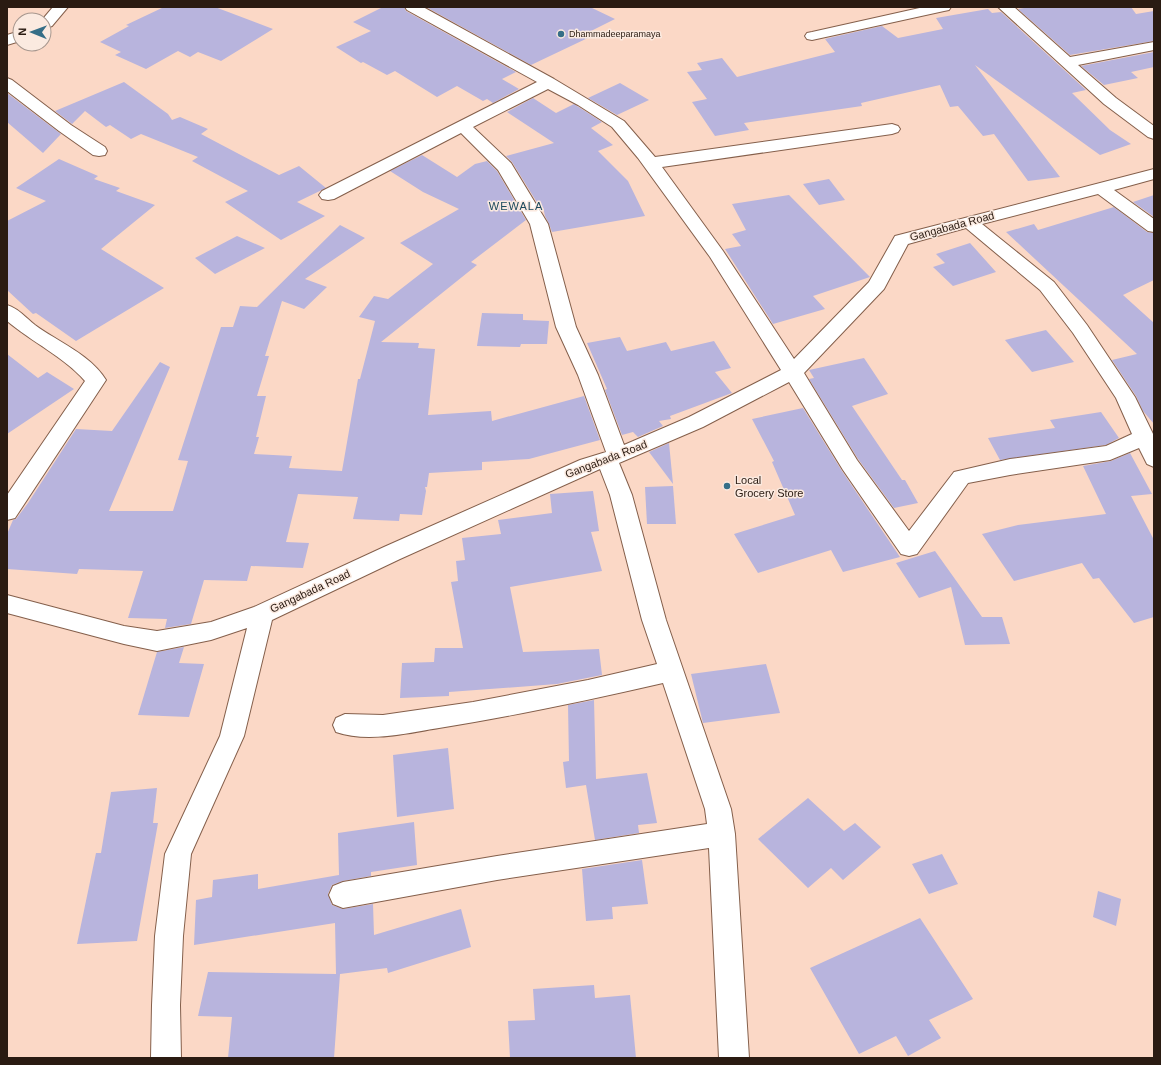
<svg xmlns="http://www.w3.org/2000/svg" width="1161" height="1065" viewBox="0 0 1161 1065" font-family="Helvetica,sans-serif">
	<rect width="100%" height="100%" fill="#fbd8c6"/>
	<!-- building -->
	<g fill="#b8b4dd">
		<path d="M164 7H215L273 29 221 61 198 52 190 57 178 51 146 69 115 55 121 52 100 42 129 26 126 25Z"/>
		<path d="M383 7H404L406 11 516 72 502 79 519 89 493 103 487 99 483 101 457 86 437 97 395 71 387 75 363 62 361 63 336 47 371 31 353 22Z"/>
		<path d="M426 7H590L615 19 587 33 592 36 531 65Z"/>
		<path d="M1030 7H1131L1136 14 1154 11V41L1070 55 1018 9Z"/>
		<path d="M988 9 992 13 1001 12 1086 90 1072 93 1110 130 1131 144 1100 155 975 65 1060 177 1028 181 994 134 983 136 958 106 950 107 940 85 861 103 862 106 744 123 749 130 715 136 692 102 707 99 687 72 702 70 697 63 722 58 737 77 835 52 825 39 833 37 882 26 898 38 943 29 936 18Z"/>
		<path d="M1154 52V67L1131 72 1138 78 1104 85 1081 66Z"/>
		<path d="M124 82 168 114 172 120 180 117 208 129 201 134 279 175 299 166 326 188 297 202 325 216 281 240 225 202 248 191 192 161 198 157 141 134 131 139 110 125 106 127 85 111 72 124 55 111Z"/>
		<path d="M620 83 649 100 617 115 588 98Z"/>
		<path d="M7 93 61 134 43 153 7 122Z"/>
		<path d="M533 98 556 113 574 104 602 122 591 128 613 145 598 151 628 181 645 216 552 232 549 224 545 216 543 207 541 209 512 162 506 156 554 143 507 112Z"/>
		<path d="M422 155 457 177 475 164 487 161 497 171 526 220 471 262 477 265 381 342 419 343 418 348 435 349 428 415 491 411 492 421 584 396 600 440 529 459 482 462V470L429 473 427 487H425L426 491 422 515 400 514 399 521 353 519 358 497 298 494 286 542 309 543 303 568 251 566 247 581 204 580 191 624 165 628 167 619 128 618 143 571 79 569 77 574 7 569V534L13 520 16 519 28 503 76 429 112 431 160 362 170 367 109 511H173L188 461 178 460 221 327H233L240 306 257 307 340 225 365 238 305 279 327 287 304 309 282 301 265 356H269L257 396H266L256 437H259L254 454 292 456 289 468 342 471 358 379H360L375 321 359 317 374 296 388 299 433 264 400 243 459 209 423 192 390 171Z"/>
		<path d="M59 159 98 176 94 179 120 188 116 191 155 205 101 249 164 288 76 341 36 313 33 314 7 290V221L46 201 16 188Z"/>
		<path d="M829 179 845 200 819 205 803 184Z"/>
		<path d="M789 195 870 277 813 296 825 309 773 324 725 249 741 246 732 234 746 230 732 204Z"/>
		<path d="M1154 195V217L1133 202Z"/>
		<path d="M1114 207 1147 232 1154 233V280L1123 295 1154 323V424L1143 411 1136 396 1112 360 1137 354 1006 232 1034 224 1038 230Z"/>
		<path d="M237 236 265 248 215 274 195 258Z"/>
		<path d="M970 243 996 272 953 286 933 267 945 263 936 254Z"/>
		<path d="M482 313 523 314V320L549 321 547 344H521L520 347 477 346Z"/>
		<path d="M1046 330 1074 362 1032 372 1005 340Z"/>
		<path d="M620 337 627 351 666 342 671 351 714 341 731 368 715 372 732 393 670 416 671 419 659 421 663 426 638 437 633 432 622 435 605 390 607 389 587 343Z"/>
		<path d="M7 354 38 378 47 372 74 389 7 434Z"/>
		<path d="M864 358 888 394 852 406 902 480H905L918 503 894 508 858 459 809 379 814 378 809 370Z"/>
		<path d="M803 408 842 471 900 557 843 572 831 550 758 573 734 534 795 515 772 462 774 461 752 419Z"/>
		<path d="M1101 412 1119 438 1106 445 1000 460 988 438 1055 428 1050 420Z"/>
		<path d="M669 443 673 484 649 452Z"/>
		<path d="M1130 453 1152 494 1131 496 1154 540V617L1134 623 1099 578 1093 579 1082 563 1014 581 982 534 1018 525 1106 514 1083 466 1111 461Z"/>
		<path d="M673 486 676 524H647L645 487Z"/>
		<path d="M593 491 599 531 591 532 602 571 510 587 523 652 599 649 602 675 557 684 449 692V696L400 698 402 663 434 662 435 648H463L451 582 458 581 456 561 465 560 462 538 501 534 498 520 552 513 550 494Z"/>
		<path d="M935 551 982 617H1002L1010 644 965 645 951 587 919 598 896 563Z"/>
		<path d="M184 647 179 663 204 664 189 717 138 715 157 652Z"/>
		<path d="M766 664 780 713 703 723 691 674Z"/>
		<path d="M594 700 596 779 647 773 657 823 638 825 639 833 595 840 586 785 566 788 563 762 569 761 568 705Z"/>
		<path d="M448 748 454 809 397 817 393 755Z"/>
		<path d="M157 788 153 823H158L137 941 77 944 96 853H101L111 792Z"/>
		<path d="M808 798 844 831 855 823 881 847 843 880 831 868 808 888 758 839Z"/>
		<path d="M414 822 417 865 371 872V876L343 881 332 885 328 894 332 905 343 909 373 904 374 935 461 909 471 947 388 973 387 968 340 974 334 1058H228L232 1017 198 1016 208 972 336 974 335 923 194 945 196 900 212 897 213 880 258 874V889L339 875 338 833Z"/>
		<path d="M942 854 958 884 929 894 912 864Z"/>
		<path d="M642 860 648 904 612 907 613 919 586 921 582 869Z"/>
		<path d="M1098 891 1121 899 1116 926 1093 917Z"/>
		<path d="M920 918 973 999 929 1020 941 1038 908 1056 896 1036 859 1054 810 968Z"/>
		<path d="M594 985 595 998 630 995 636 1058H510L508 1021 535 1020 533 989Z"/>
	</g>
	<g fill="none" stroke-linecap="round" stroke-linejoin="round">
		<!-- minor casing -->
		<g stroke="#845f4b" stroke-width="2">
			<g id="minor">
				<path d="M53 7H68L52 26 44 29V20H42Z"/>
				<path d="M405 7H423L554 79 624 121 655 157 892 124 898 126 900 129 898 132 892 134 662 167 723 251 794 359 869 282 895 236 1154 169V179L1114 190 1154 219V232L1148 231 1098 194 982 224 1054 282 1087 325 1135 397 1154 436V467L1147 464 1139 448 1110 460 1010 475 968 483 917 554 909 556 901 554 843 470 789 382 703 427 619 463 632 495 666 620 731 809 735 834 749 1058H719L709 848 497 880 343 908 333 904 329 895 333 886 343 882 497 856 707 824 705 809 663 683C589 700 514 716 439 728 408 733 367 743 336 732L333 725 336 718 345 714 383 715 473 702 588 680 657 664 642 620 610 495 600 469 400 559 272 620 244 736 191 854 183 936 180 1005 181 1058H151L152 1005 155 936 165 854 220 736 247 628 211 640 157 651 124 644 7 613V595L124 626 157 631 211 622 254 607 384 547 580 460 606 452 578 375 556 327 530 224 498 170 461 133 334 199 328 200 322 199 319 195 322 191 537 82 407 10ZM548 89 578 105 612 127 638 158 710 257 781 370 689 417 624 445 598 375 576 327 548 224 511 163 473 127ZM966 228 1040 290 1073 333 1116 398 1132 434 1106 446 1010 459 954 472 909 531 857 460 804 373 884 289 908 244Z"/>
				<path d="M924 7H951L949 10 944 11 812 40 807 39 805 36 807 33 812 32Z"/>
				<path d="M998 7H1014L1070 57 1154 42V50L1078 65 1116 98 1154 126V139L1148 137 1104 104Z"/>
				<path d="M20 31V41L7 45V35Z"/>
				<path d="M7 78 12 80 71 125 105 147 107 151 105 155 99 156 93 155 59 131 7 91Z"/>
				<path d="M7 305C18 308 26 318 35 325 58 342 90 354 106 380L15 518 7 520V495L85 381C64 357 32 342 7 321Z"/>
			</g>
		</g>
		<!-- minor -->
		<use href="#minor" fill="#fff" fill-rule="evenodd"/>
	</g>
	<!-- markers -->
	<g fill="#356e87" stroke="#fbeae0" stroke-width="1.5">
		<circle cx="561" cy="34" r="4"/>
		<circle cx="727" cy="486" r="4"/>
	</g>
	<g text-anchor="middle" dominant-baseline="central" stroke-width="3" stroke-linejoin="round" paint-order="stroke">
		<!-- far-poi labels -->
		<g font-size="9" fill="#2a1b12" stroke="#fbeae0" text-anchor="start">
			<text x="569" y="34">Dhammadeeparamaya</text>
		</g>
		<!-- far-quarter labels -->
		<g font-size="11" letter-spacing="1" fill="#1a485c" stroke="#fbeae0">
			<text x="516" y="206">WEWALA</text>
		</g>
		<!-- street labels -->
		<g font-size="11" fill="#2a1b12" stroke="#fbeae0">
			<text transform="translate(952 226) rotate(-15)">Gangabada Road</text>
			<text transform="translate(606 459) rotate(-21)">Gangabada Road</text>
			<text transform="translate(310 591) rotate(-25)">Gangabada Road</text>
		</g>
		<!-- poi labels -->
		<g font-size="11" fill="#2a1b12" stroke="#fbeae0" text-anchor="start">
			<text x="735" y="480">Local<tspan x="735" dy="13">Grocery Store</tspan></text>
		</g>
	</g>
	<!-- border -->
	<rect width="1161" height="1065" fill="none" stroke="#2a1b12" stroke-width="16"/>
	<!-- north arrow -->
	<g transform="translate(32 32) rotate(271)"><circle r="19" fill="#fbeae0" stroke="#a7978e"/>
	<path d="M0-3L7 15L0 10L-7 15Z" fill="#356e87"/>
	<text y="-6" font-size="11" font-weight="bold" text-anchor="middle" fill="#2a1b12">N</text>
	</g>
</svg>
